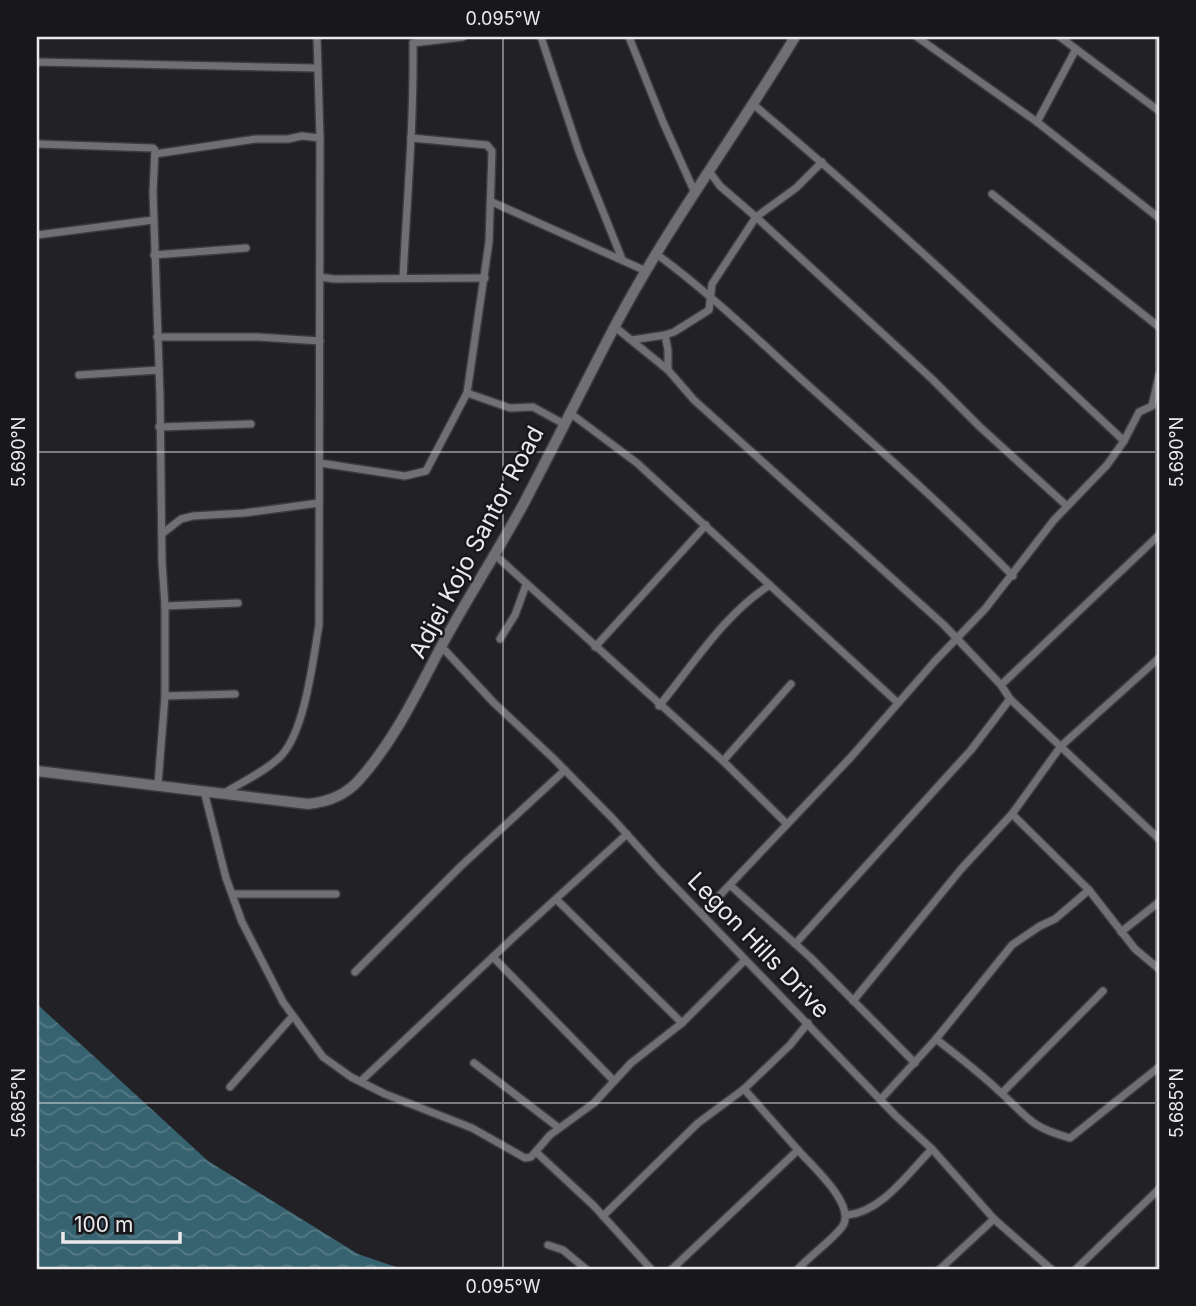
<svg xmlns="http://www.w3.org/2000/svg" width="1196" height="1306" viewBox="0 0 1196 1306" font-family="Inter,sans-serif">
	<defs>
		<pattern id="water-waves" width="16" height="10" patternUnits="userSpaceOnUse" patternTransform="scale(1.75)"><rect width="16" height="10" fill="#37626f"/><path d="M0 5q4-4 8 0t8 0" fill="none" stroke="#547984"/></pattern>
	</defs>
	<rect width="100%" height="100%" fill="#222125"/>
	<!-- water -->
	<path fill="url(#water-waves)" d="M37 1004 208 1161 358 1254 402 1269H37Z"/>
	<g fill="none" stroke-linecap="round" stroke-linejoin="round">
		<!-- street casing -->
		<g stroke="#3c3b3f" stroke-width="10">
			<g id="street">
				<path d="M541 37 579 152 622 259"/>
				<path d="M629 37 663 122 695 193"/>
				<path d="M917 37 1037 122 1159 218"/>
				<path d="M1060 37 1159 111"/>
				<path d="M37 62 316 68"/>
				<path d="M754 105C882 212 1003 327 1124 441"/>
				<path d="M1037 122 1076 49"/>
				<path d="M411 138 487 145 492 151 489 242 467 393 510 408 533 407 564 424"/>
				<path d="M37 144 153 148 155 150 153 192 160 396 162 562 165 606V696L158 784"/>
				<path d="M155 154 256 139H288L302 136 320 138"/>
				<path d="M709 171 720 186 756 217 932 379 980 427 1067 506"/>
				<path d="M992 194 1159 327"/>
				<path d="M492 202 646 271"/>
				<path d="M37 235 153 220"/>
				<path d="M655 253C710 293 759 341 809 386 878 448 948 510 1013 576"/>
				<path d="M154 255 246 248"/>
				<path d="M320 277 334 279 485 278"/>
				<path d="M403 278C407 199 414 122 413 43L463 37"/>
				<path d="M615 327 668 370 694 400 944 625 1001 685 1010 699 1159 839"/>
				<path d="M157 337H258L320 341"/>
				<path d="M632 340 665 335"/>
				<path d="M668 370V350L665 335 674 332 709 310 712 284 756 217 796 188 822 162"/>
				<path d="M79 375 159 370"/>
				<path d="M570 413 637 463 898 703"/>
				<path d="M159 427 251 424"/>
				<path d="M320 463 405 476 426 471 467 393"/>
				<path d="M163 533 181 519 193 516 244 513 319 503"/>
				<path d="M495 555 723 761 787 824"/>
				<path d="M165 606 238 603"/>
				<path d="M500 639 515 615 526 585"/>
				<path d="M441 646 494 703 553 758 614 820 659 870 896 1116 932 1149 994 1219 1051 1269"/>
				<path d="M595 647 706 525"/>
				<path d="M1001 685 1159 535"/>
				<path d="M165 696 235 694"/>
				<path d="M659 706C692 666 726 612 770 585"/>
				<path d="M723 761 791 684"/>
				<path d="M204 791 226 878 242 922 283 1002 323 1057 351 1077 385 1094 472 1128 525 1158 531 1157 550 1135 594 1103 631 1063 682 1023 745 960"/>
				<path d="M226 792C244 781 266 771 281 756 305 731 313 660 319 625L320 138 317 37"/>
				<path d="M1012 814 1089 890 1135 949 1159 969"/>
				<path d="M731 886 811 958 915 1063"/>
				<path d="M233 894H336"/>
				<path d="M557 900 682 1023"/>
				<path d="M702 914 851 757 935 661 985 609 1054 520 1107 465 1124 441 1139 412 1152 406 1159 375"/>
				<path d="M1121 932 1159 902"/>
				<path d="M795 944 971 750 1010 699"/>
				<path d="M493 957 614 1081"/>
				<path d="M355 972 461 866 565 770"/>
				<path d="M853 1001 962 868 1012 814 1061 746 1159 658"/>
				<path d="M936 1039C958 1056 980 1073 999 1091 1028 1117 1029 1127 1070 1138L1159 1067"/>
				<path d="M474 1063 559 1128"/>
				<path d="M361 1081 514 937 627 834"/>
				<path d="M230 1087 292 1017"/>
				<path d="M1002 1093 1103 991"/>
				<path d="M881 1099 936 1039 1012 945 1040 926 1055 919 1089 890"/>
				<path d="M798 1150C811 1165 858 1206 842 1227 830 1242 812 1254 798 1269"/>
				<path d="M536 1152 594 1206 651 1269"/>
				<path d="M847 1215C882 1212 908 1173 932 1149"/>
				<path d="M603 1216 698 1123 744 1089 790 1045 808 1023"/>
				<path d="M548 1245 563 1250 586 1269"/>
				<path d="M672 1269 798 1150 744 1089"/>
				<path d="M940 1269 994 1219"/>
				<path d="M1076 1269 1159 1189"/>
			</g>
		</g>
		<!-- secondary casing -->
		<g stroke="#3c3b3f" stroke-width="13">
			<path id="secondary" d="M37 771 308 804C328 802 345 796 359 780 395 740 417 692 442 645 468 597 498 551 524 503 555 444 585 383 616 324 669 224 737 133 795 37"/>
		</g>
		<!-- street -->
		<use href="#street" stroke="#706f74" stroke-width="7"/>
		<!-- secondary -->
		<use href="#secondary" stroke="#706f74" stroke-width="10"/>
	</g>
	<!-- ticks -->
	<path fill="none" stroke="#eaeaed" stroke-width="2" stroke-opacity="0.45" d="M503 37V1269M1156 37V1269M37 452H1159M37 1103H1159"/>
	<g text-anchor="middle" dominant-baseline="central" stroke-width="5" stroke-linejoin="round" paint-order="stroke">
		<!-- street labels -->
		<g font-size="24" fill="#eaeaed" stroke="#18171b">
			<text transform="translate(476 542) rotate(-62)">Adjei Kojo Santor Road</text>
			<text transform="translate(759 945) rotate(46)">Legon Hills Drive</text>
		</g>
	</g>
	<!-- border -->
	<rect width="1196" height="1306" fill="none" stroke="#18171b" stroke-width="77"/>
	<!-- scale -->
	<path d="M63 1232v10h117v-10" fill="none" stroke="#eaeaed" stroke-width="3.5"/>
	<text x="74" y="1232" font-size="21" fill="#eaeaed" stroke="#18171b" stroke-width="5" paint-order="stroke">100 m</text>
	<rect x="38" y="38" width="1120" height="1230" fill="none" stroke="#eaeaed" stroke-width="2.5"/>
	<g font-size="18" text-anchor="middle" fill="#eaeaed">
		<text x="503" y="25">0.095°W</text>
		<text transform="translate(19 452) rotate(-90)" y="6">5.690°N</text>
		<text transform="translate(1177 452) rotate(-90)" y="6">5.690°N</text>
		<text transform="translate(19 1103) rotate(-90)" y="6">5.685°N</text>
		<text transform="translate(1177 1103) rotate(-90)" y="6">5.685°N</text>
		<text x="503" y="1293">0.095°W</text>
	</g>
</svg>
